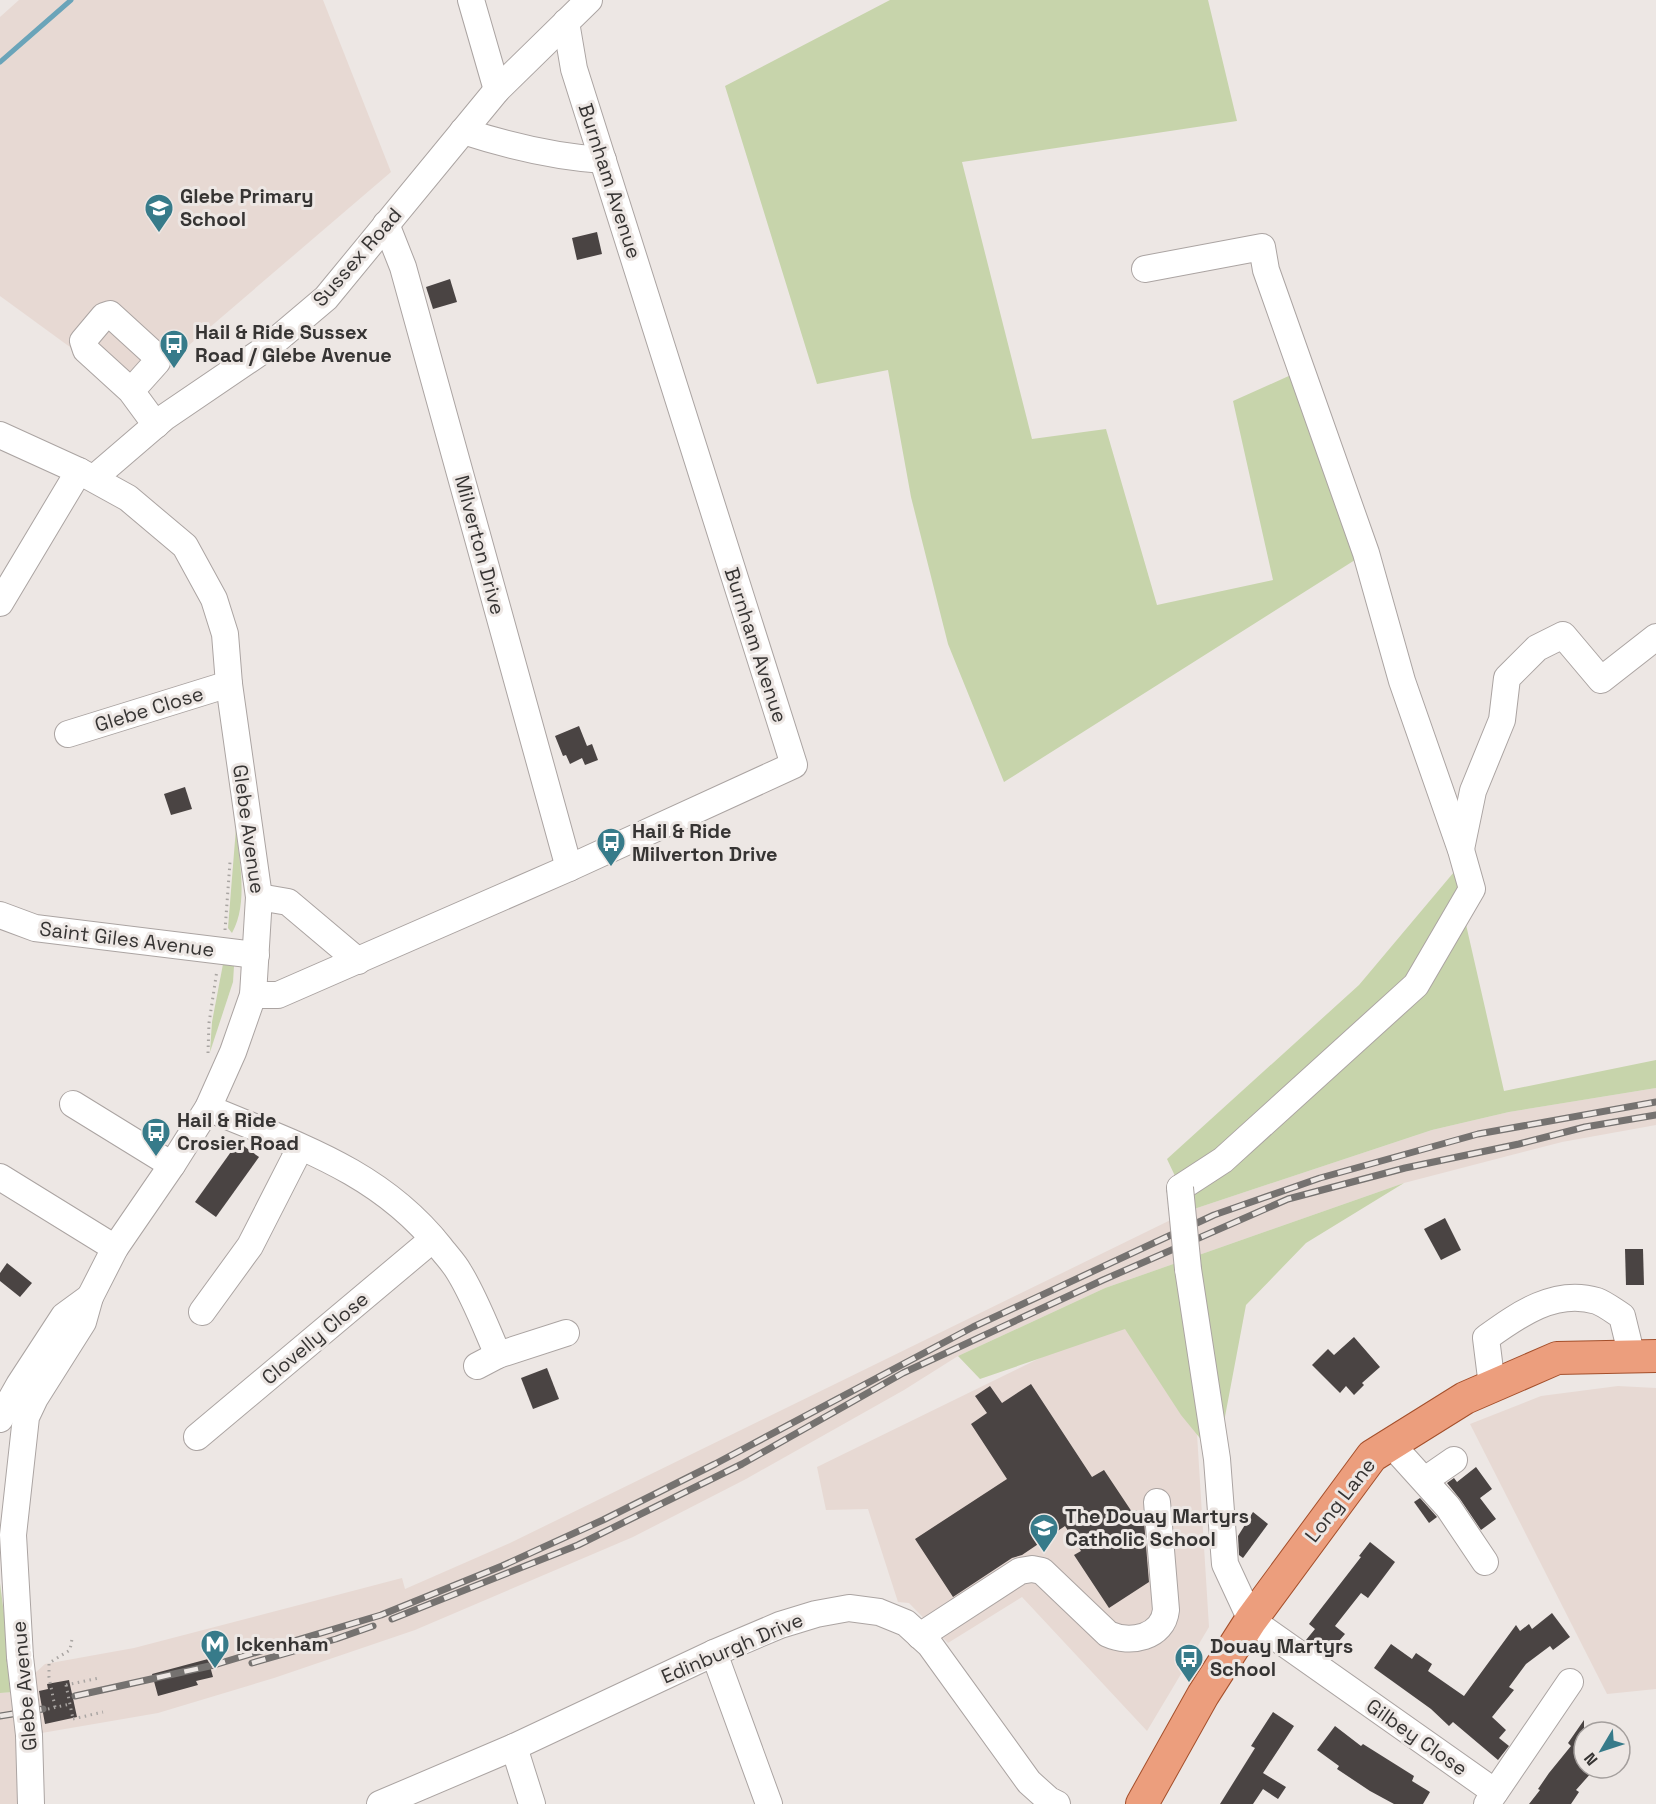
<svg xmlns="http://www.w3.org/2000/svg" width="1656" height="1804" viewBox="0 0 1656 1804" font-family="'Space Grotesk',sans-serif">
	<rect width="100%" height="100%" fill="#ede7e4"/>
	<!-- built -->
	<g fill="#e7d9d3">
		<path d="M19 0H323L391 172 133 393 0 296V17Z"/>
		<path d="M1656 1088V1125L1562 1142 1404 1183 1105 1288 958 1356 904 1390 746 1479 633 1537 415 1630 274 1678 158 1713 30 1735 31 1804H0V1693L14 1692 45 1664 134 1648 402 1578 405 1589 510 1543 1191 1210 1432 1130 1509 1112Z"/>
		<path d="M1188 1289 1209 1627 1147 1731 1022 1597 948 1643 909 1603 898 1602 868 1509 826 1510 817 1467 1091 1333Z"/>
		<path d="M1618 1386 1656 1388V1689L1607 1694 1470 1424 1541 1396Z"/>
	</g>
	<!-- green -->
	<g fill="#c7d4ab">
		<path d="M890 0H1208L1237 121 962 162 1032 439 1106 429 1157 605 1273 580 1233 401 1302 370 1366 553 1004 782 948 644 911 497 888 370 817 384 725 86Z"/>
		<path d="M236 828C239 860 249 903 232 933L228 928Z"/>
		<path d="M1454 872 1504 1091 1656 1060V1088L1509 1112 1432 1130 1191 1210 1167 1159 1359 985Z"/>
		<path d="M223 964 234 966 233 982 210 1052 212 1022Z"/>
		<path d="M1404 1183 1306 1243 1246 1305 1217 1459 1181 1415 1125 1329 980 1379 958 1356 1105 1288Z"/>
		<path d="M0 1583 14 1692 0 1693Z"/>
	</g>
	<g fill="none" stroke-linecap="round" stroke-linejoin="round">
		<!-- stream -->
		<path stroke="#6aa4b9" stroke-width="5" d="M0 62 71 0"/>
	</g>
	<!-- building -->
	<g fill="#4a4443">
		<path d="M597 232 602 254 577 260 572 238Z"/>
		<path d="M450 279 457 302 433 309 426 287Z"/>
		<path d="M579 726 587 746 592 744 598 760 585 765 582 758 570 764 566 755 563 756 555 736Z"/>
		<path d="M185 787 192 809 171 815 164 794Z"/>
		<path d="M238 1142 259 1157 216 1217 195 1202Z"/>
		<path d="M1445 1218 1461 1250 1441 1260 1424 1229Z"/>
		<path d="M1625 1249H1643L1644 1285H1626Z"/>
		<path d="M7 1263 32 1283 20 1297 0 1281V1273Z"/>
		<path d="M1354 1337 1380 1367 1362 1383 1364 1385 1354 1395 1346 1386 1340 1393 1312 1365 1328 1349 1334 1355Z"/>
		<path d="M547 1368 559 1399 533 1409 521 1378Z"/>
		<path d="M1031 1384 1092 1477 1104 1470 1132 1512 1136 1510 1144 1521 1149 1582 1109 1608 1074 1555 1081 1551 1065 1526 1022 1555 1012 1558 953 1597 915 1539 1007 1479 971 1424 987 1413 975 1396 990 1386 1002 1403Z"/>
		<path d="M1476 1467 1492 1489 1480 1498 1496 1519 1481 1530 1460 1499 1447 1483 1454 1478 1457 1482Z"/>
		<path d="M1420 1498 1437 1517 1429 1523 1414 1502Z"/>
		<path d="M1253 1512 1268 1524 1243 1558 1239 1555 1238 1536Z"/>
		<path d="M1370 1542 1395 1562 1368 1598 1361 1593 1335 1626 1345 1634 1327 1655 1306 1640 1315 1629 1309 1624 1361 1557 1359 1556Z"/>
		<path d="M1552 1613 1570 1637 1553 1650 1550 1646 1526 1664 1509 1687 1514 1690 1492 1717 1506 1730 1499 1738 1509 1746 1498 1760 1453 1722 1449 1726 1431 1709 1374 1668 1391 1644 1412 1659 1416 1653 1432 1664 1428 1671 1464 1696 1516 1625 1520 1631 1529 1624 1532 1629Z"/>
		<path d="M208 1659 213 1677 196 1681 198 1685 158 1696 152 1674Z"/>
		<path d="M69 1680 77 1717 45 1724 39 1691 48 1689 47 1684Z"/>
		<path d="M1273 1712 1294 1726 1263 1773 1286 1787 1278 1799 1263 1789 1253 1804H1220L1255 1748 1251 1746Z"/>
		<path d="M1584 1720V1768L1592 1772 1576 1790 1579 1792 1571 1804H1529L1540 1790 1538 1789 1549 1773 1571 1746 1568 1743Z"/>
		<path d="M1335 1726 1361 1746 1363 1744 1414 1776 1412 1781 1430 1792 1423 1804H1394L1370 1791 1337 1769 1339 1766 1317 1750Z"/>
	</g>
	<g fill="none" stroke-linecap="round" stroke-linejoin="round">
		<!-- minor casing -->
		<g stroke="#aba4a2" stroke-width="28">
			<g id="minor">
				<path d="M471 0 497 90"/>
				<path d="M463 131C509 146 555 157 603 160"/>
				<path d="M386 224 403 267 569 868"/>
				<path d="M1145 269 1262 247 1266 270 1366 553 1402 681 1461 850 1472 889 1416 985 1223 1160 1180 1188"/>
				<path d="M131 391 86 350 83 341 104 316 110 314 156 356 157 362 131 391 156 425"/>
				<path d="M0 435 79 471 128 498 185 546 214 599 225 634 229 684 259 897 253 995 233 1052 208 1108 172 1165 115 1248 90 1297 83 1322 35 1398 26 1417 13 1535 20 1657"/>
				<path d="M94 478 165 417 268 347 326 298 497 90 589 0"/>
				<path d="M0 603 79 471"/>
				<path d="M68 734 229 684"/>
				<path d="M1461 849 1473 791 1502 720 1507 678 1537 648 1563 635 1601 680 1656 637"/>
				<path d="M259 897 288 902 358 961"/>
				<path d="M0 915 35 928 256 955"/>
				<path d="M253 995H278L569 868 794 765 574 69 566 22"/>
				<path d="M73 1104 172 1165"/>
				<path d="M208 1108C295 1145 379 1170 440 1247 446 1255 454 1263 459 1272 475 1298 486 1328 498 1355"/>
				<path d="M0 1177 115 1248"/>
				<path d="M1188 1269 1217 1459 1225 1564 1251 1620 1495 1792"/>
				<path d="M202 1312 250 1246 300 1148"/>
				<path d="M477 1366 498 1355 566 1333"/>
				<path d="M1492 1386 1486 1338C1518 1315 1555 1288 1597 1301 1605 1304 1614 1311 1622 1316L1632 1357"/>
				<path d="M0 1419 19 1385 64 1316 90 1297"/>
				<path d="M197 1437 433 1239"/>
				<path d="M1391 1444 1448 1507 1485 1562"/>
				<path d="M1425 1480 1454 1460"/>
				<path d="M920 1636 1020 1571 1032 1569 1042 1571 1108 1634C1130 1644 1163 1638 1166 1610L1157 1502"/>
				<path d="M714 1653 769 1804"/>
				<path d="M29 1735 31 1804"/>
				<path d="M514 1747 532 1804"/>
				<path d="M380 1804 514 1747 714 1653 780 1625 816 1614 849 1608 879 1612 906 1623 930 1645 1029 1782 1049 1800 1057 1804"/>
				<path d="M1487 1804 1570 1682"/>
			</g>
		</g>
		<!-- major casing -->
		<g stroke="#a44f2b" stroke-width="34">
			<path id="major" d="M1142 1804 1203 1695 1251 1620 1372 1456 1465 1398 1557 1358 1656 1356"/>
		</g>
		<!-- path -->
		<g stroke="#a9a5a2" stroke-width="3" stroke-dasharray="1.5 4.5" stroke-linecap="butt">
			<path d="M225 930 230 862"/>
			<path d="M208 1053 209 1023 217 970"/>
			<path d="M66 1685 99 1678"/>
			<path d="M55 1707 49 1677V1663L70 1650 72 1639"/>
			<path d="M48 1709 70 1704"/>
			<path d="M73 1719 103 1712"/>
		</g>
		<!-- minor -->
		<use href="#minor" stroke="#fff" stroke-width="26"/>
		<!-- major -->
		<use href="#major" stroke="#ec9e7d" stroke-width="32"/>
		<!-- rail casing -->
		<g stroke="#757270" stroke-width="7">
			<g id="rail">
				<path d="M392 1619 578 1545 742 1464 903 1373 1103 1280 1288 1199 1405 1168 1519 1144 1585 1127 1656 1115"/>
				<path d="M252 1663 336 1639 373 1626"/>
				<path d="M75 1696 214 1665 381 1615 502 1566 603 1520 715 1464 973 1327 1214 1215 1320 1178 1478 1134 1656 1102"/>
				<path d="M0 1716 43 1709"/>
			</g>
		</g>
		<!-- rail -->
		<use href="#rail" stroke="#ede7e4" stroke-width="4.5" stroke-dasharray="14" stroke-linecap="butt"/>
		<!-- minor-bridge casing -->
		<g stroke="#aba4a2" stroke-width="28" stroke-linecap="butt">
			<g id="minor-bridge">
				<path d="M1180 1188 1188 1269"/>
				<path d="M20 1657 29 1735"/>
			</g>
		</g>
		<!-- path-bridge -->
		<path stroke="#a9a5a2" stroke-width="3" stroke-dasharray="1.5 4.5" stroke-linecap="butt" d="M66 1685 73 1719"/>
		<!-- minor-bridge -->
		<use href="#minor-bridge" stroke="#fff" stroke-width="26"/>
	</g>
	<!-- icons -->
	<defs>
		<g id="school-pin" transform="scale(1.5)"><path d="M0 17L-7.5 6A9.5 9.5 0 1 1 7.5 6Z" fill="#377b8a" stroke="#ede7e4"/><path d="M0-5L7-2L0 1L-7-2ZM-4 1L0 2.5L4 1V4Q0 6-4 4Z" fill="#fff"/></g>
		<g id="bus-pin" transform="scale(1.5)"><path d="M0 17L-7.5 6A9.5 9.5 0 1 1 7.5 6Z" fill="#377b8a" stroke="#ede7e4"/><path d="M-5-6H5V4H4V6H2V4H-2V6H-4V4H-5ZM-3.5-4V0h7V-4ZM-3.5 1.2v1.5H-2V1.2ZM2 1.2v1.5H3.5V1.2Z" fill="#fff"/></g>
		<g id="metro-pin" transform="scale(1.5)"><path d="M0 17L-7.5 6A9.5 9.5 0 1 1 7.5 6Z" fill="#377b8a" stroke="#ede7e4"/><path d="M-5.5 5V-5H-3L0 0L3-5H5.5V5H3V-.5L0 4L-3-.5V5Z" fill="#fff"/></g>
	</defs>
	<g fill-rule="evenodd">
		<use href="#school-pin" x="159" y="208"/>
		<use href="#bus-pin" x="174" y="344"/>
		<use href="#bus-pin" x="611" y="842"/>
		<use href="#bus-pin" x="156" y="1132"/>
		<use href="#school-pin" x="1044" y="1528"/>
		<use href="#metro-pin" x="215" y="1644"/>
		<use href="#bus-pin" x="1189" y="1658"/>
	</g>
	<g text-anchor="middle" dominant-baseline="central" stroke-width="6" stroke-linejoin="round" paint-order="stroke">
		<!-- street labels -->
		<g font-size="20" fill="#363433" stroke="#ede7e4">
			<text transform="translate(610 181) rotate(72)">Burnham Avenue</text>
			<text transform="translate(357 257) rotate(-49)">Sussex Road</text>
			<text transform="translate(480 545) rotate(75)">Milverton Drive</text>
			<text transform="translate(756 645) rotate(72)">Burnham Avenue</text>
			<text transform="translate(149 709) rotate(-17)">Glebe Close</text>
			<text transform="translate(249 829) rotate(82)">Glebe Avenue</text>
			<text transform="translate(127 939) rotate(7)">Saint Giles Avenue</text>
			<text transform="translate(315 1338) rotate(-40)">Clovelly Close</text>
			<text transform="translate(1340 1500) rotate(-52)">Long Lane</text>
			<text transform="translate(732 1648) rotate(-23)">Edinburgh Drive</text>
			<text transform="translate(24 1686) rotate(-95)">Glebe Avenue</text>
			<text transform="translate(1417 1737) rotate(35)">Gilbey Close</text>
		</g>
		<!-- poi labels -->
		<g font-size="20" font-weight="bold" fill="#363433" stroke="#ede7e4" text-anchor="start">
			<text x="180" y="196">Glebe Primary<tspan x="180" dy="23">School</tspan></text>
			<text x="195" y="332">Hail &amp; Ride Sussex<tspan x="195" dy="23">Road / Glebe Avenue</tspan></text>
			<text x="632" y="831">Hail &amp; Ride<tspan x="632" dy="23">Milverton Drive</tspan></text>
			<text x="177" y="1120">Hail &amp; Ride<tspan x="177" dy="23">Crosier Road</tspan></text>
			<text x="1065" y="1516">The Douay Martyrs<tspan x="1065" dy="23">Catholic School</tspan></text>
			<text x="236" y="1644">Ickenham</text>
			<text x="1210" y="1646">Douay Martyrs<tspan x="1210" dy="23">School</tspan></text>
		</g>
	</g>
	<!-- north arrow -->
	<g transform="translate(1602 1750) rotate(231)"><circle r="28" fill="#ede7e4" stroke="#a49f9d" stroke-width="1.5"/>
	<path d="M0-4.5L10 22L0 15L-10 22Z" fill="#377b8a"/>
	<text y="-9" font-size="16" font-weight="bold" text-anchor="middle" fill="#363433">N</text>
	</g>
</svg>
